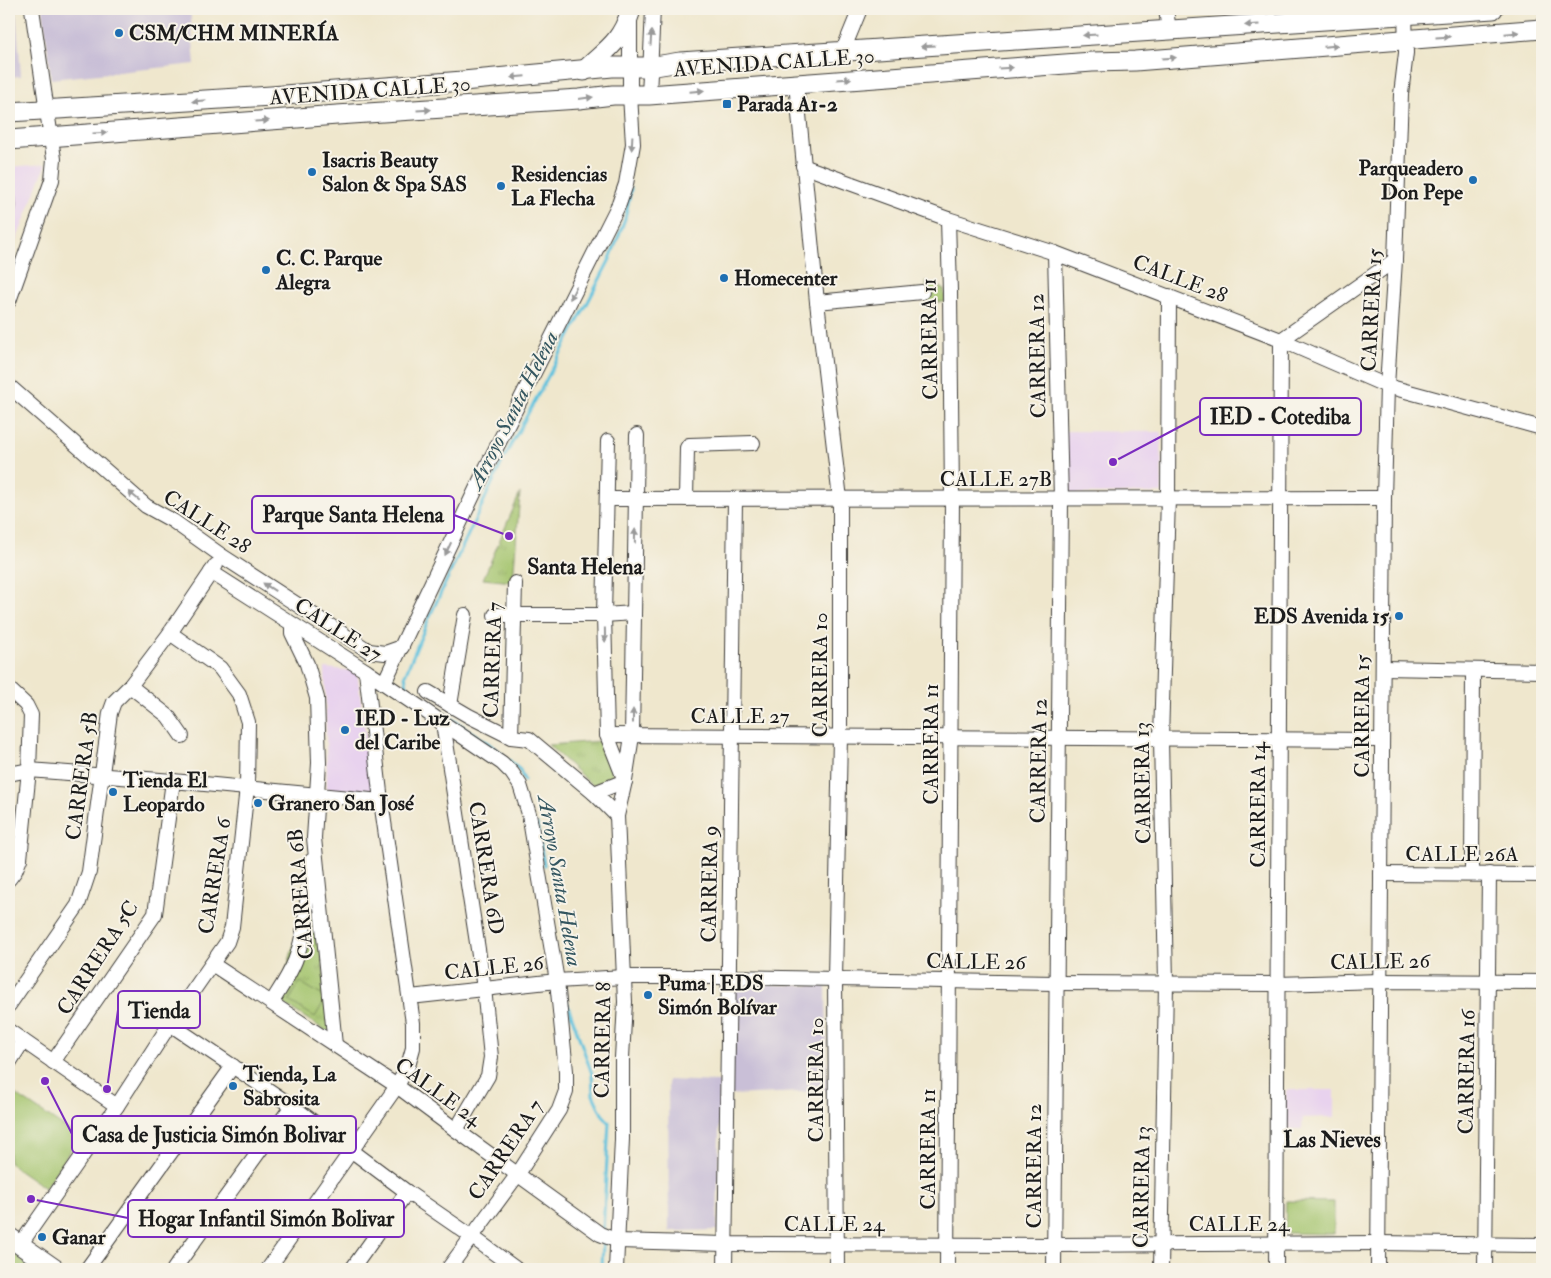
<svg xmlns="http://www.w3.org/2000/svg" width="1551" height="1278" viewBox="0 0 1551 1278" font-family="'IM FELL Double Pica',serif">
	<defs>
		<pattern id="grass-tufts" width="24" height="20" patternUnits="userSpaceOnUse" patternTransform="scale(1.25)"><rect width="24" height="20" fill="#a2c36b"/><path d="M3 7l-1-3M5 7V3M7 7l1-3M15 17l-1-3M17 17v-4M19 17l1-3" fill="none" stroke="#8ba75c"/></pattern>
	</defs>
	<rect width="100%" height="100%" fill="#f7f3e8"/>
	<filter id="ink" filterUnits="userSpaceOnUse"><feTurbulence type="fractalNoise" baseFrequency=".02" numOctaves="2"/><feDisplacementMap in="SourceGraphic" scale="10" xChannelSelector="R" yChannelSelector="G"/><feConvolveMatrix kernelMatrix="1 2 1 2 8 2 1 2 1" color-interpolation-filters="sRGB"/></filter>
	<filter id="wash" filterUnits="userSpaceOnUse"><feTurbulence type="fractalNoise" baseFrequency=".0096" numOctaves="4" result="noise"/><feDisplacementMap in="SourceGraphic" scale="20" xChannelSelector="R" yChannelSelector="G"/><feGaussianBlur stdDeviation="1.12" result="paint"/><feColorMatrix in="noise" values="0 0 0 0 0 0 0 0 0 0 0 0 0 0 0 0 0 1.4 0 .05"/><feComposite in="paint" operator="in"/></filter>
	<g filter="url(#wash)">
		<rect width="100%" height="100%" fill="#efe7cd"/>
		<!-- built -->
		<g fill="#e8d2ee">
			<path d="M46 164 9 259V167Z"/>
			<path d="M1065 431 1161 432 1162 493 1065 494Z"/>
			<path d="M325 668 357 671 373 791 327 789Z"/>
			<path d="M1286 1090H1335V1117L1303 1118 1302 1129H1286V1109H1279V1101H1286Z"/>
		</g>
		<!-- industrial -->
		<g fill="#c9bfd7">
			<path d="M9 9H16L21 76 9 77Z"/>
			<path d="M43 9H190L195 64 51 79Z"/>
			<path d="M734 984 826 986 827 1091 731 1095Z"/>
			<path d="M668 1080 720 1082 717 1230 669 1231Z"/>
		</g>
		<!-- grass -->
		<g fill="url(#grass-tufts)" stroke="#5f7044">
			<path d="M926 281 944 289 945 302H927Z"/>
			<path d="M520 493 513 582 483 579Z"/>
			<path d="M599 741 614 777 592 785 548 745Z"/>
			<path d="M312 881 332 1035 278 1000Z"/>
			<path d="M9 1250 12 1252 35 1269H9Z"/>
		</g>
		<!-- pitch -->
		<g fill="#a2c36b" stroke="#5f7044">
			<path d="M9 190 16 195 17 204 9 239Z"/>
			<path d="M300 982 326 998 315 1017 289 1001Z"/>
			<path d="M9 1090 79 1137 45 1188 9 1163Z"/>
			<path d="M1286 1201 1334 1202V1234L1285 1233Z"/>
		</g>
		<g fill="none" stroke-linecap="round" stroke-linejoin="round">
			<!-- stream -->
			<g stroke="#60c2de" stroke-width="3">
				<path d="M504 756 488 743 413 693 407 687 405 675 429 618 504 458 586 306 610 259 625 219 631 189"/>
				<path d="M509 760 520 770 524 780"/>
				<path d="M537 824 544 865"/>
				<path d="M565 997 592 1074 593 1095 602 1114 609 1122 603 1231"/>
				<path d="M602 1269 603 1240"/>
			</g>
		</g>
	</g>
	<g filter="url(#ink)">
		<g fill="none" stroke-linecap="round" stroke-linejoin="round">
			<!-- minor casing -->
			<g stroke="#3c3a37" stroke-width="16">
				<g id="minor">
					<path d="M1166 9 1169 31"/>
					<path d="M842 53 860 9"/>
					<path d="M796 83 817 302 840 499V737L835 979 837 1269"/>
					<path d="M649 95 653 9"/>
					<path d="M803 166 948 219 1055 253 1281 340 1387 386 1542 428"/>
					<path d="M9 301 52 180 54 159 51 138 32 9"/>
					<path d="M817 302 922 292"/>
					<path d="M9 386 146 506 173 521 222 556 369 651 385 653 402 647"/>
					<path d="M608 441 604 615 607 735 625 781"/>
					<path d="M607 499 1384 498"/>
					<path d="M686 499 687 448 689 445 753 443"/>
					<path d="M211 572 366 671 502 763 512 773 520 785 529 814 557 981 566 1071V1091L559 1110 518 1174 448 1269"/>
					<path d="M495 615H604L634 613"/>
					<path d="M292 625V633L307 664 317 698 319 763 314 838 335 1045"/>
					<path d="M1383 668 1542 671"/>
					<path d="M384 683 487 466 619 204 626 184 633 144 630 95V19"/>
					<path d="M130 686 168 716 182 736"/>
					<path d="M9 689 26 705 31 715 29 770 20 859 15 871 9 879"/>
					<path d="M428 692 469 716 511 737 529 739 594 793 617 816"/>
					<path d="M450 705 465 615"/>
					<path d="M443 723 484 988 491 1057 488 1076 456 1130"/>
					<path d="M607 735 1382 740"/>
					<path d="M511 737 515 583"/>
					<path d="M9 774 29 770 173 781 381 801"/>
					<path d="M594 793 625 781"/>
					<path d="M1381 874 1542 875"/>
					<path d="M1472 874 1473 670"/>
					<path d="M212 964 397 1086 456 1130 600 1234 618 1241 725 1244 1054 1245 1378 1243 1542 1245"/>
					<path d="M410 997 557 981 624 977H729L1055 983 1277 984 1380 981 1542 982"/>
					<path d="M272 1002C280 989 289 976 295 961 307 930 307 894 311 861"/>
					<path d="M9 1005 78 905 89 872 110 713 114 702 130 686 170 633 216 565"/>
					<path d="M170 1024 292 1106 407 1192 471 1236 516 1269"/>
					<path d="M9 1031 117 1106"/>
					<path d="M53 1062 155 914 173 781"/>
					<path d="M9 1063 23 1041"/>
					<path d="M20 1245 117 1106 170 1024 227 942 232 927 247 787 248 722 239 694 220 668 170 633"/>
					<path d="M87 1269 233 1066"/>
					<path d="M174 1269 292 1106"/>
					<path d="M268 1269 397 1086 408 1066 413 1048V1023L381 801 366 671"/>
					<path d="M352 1269 407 1192"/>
					<path d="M616 1269 622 1139V1058L625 1002 617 816 625 781 632 736 637 435"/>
					<path d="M725 1269 735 499"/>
					<path d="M947 1269 952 499 950 291 948 219"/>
					<path d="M1054 1269 1061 499 1055 253"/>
					<path d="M1161 1269 1166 983 1161 739 1168 498 1169 296"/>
					<path d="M1276 1269 1281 340 1395 260"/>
					<path d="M1378 1269 1384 498 1387 386 1395 260 1401 94 1406 53 1405 9"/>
					<path d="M1485 1269 1489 874"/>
				</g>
			</g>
			<!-- highway casing -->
			<g stroke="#3c3a37" stroke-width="21">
				<g id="highway">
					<path d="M584 71C605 50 620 44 630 13"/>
					<path d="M9 112 271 96 463 81 612 67H649L680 62 1493 9"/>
					<path d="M9 140 337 115 579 99 613 95H649L1092 62 1135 61 1542 29"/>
					<path d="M9 1237 55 1269"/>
				</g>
			</g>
			<!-- minor -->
			<use href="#minor" stroke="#fff" stroke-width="14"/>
			<!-- highway -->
			<use href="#highway" stroke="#fff" stroke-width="19"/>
		</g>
		<!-- one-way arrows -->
		<defs><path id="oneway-solid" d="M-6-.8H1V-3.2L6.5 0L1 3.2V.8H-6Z" transform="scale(1.25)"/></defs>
		<g fill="#999">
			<use href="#oneway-solid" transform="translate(1252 25) rotate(176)"/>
			<use href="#oneway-solid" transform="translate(1512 33) rotate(-5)"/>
			<use href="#oneway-solid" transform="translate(1090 35) rotate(176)"/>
			<use href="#oneway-solid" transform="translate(1443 37) rotate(-3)"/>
			<use href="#oneway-solid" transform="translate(651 38) rotate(-86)"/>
			<use href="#oneway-solid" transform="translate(928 46) rotate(176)"/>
			<use href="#oneway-solid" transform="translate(1331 46) rotate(-5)"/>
			<use href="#oneway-solid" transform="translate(1169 58) rotate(-4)"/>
			<use href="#oneway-solid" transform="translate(1006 68) rotate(-4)"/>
			<use href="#oneway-solid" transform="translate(518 77) rotate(175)"/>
			<use href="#oneway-solid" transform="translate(844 79) rotate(-4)"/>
			<use href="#oneway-solid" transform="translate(697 91) rotate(-5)"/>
			<use href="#oneway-solid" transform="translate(586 98) rotate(-7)"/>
			<use href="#oneway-solid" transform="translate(199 101) rotate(175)"/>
			<use href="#oneway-solid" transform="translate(424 110) rotate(-4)"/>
			<use href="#oneway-solid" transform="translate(262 121) rotate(-4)"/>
			<use href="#oneway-solid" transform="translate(100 133) rotate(-4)"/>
			<use href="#oneway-solid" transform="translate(632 143) rotate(93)"/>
			<use href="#oneway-solid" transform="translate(573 293) rotate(116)"/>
			<use href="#oneway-solid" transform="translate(134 496) rotate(-140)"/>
			<use href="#oneway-solid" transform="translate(635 536) rotate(-89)"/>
			<use href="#oneway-solid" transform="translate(448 549) rotate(115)"/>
			<use href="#oneway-solid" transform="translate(269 587) rotate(-147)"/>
			<use href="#oneway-solid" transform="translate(605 635) rotate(89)"/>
			<use href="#oneway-solid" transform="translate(633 716) rotate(-90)"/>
		</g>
	</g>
	<!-- markers -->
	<g fill="#1f6fb2" stroke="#f7f3e8" stroke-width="2">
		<circle cx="119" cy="33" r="5"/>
		<rect x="722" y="99" width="10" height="10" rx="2.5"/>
		<circle cx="312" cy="172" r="5"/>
		<circle cx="1473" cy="180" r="5"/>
		<circle cx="501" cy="186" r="5"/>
		<circle cx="266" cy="270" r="5"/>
		<circle cx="724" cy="278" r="5"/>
		<circle cx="1399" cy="616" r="5"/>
		<circle cx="345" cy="730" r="5"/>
		<circle cx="113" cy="792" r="5"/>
		<circle cx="258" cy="803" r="5"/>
		<circle cx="648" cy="995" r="5"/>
		<circle cx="233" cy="1086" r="5"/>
		<circle cx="42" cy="1237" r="5"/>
	</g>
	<g text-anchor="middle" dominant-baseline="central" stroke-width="4" stroke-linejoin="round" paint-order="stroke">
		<!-- poi labels -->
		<g font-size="21" font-weight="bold" fill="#1c1c1c" stroke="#f7f3e8" text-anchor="start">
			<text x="129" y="33">CSM/CHM MINERÍA</text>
			<text x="737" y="104">Parada A1-2</text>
			<text x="322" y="160">Isacris Beauty<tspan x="322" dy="24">Salon &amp; Spa SAS</tspan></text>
			<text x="1463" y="168" text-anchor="end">Parqueadero<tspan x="1463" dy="24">Don Pepe</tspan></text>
			<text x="511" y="174">Residencias<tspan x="511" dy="24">La Flecha</tspan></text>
			<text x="276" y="258">C. C. Parque<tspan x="276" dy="24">Alegra</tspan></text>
			<text x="734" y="278">Homecenter</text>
			<text x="1389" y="616" text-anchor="end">EDS Avenida 15</text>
			<text x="355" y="718">IED - Luz<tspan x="355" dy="24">del Caribe</tspan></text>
			<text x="123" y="780">Tienda El<tspan x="123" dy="24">Leopardo</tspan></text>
			<text x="268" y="803">Granero San José</text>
			<text x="658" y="983">Puma | EDS<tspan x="658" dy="24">Simón Bolívar</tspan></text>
			<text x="243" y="1074">Tienda, La<tspan x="243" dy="24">Sabrosita</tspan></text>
			<text x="52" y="1237">Ganar</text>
		</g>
		<!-- street labels -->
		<g font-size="21" fill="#1c1c1c" stroke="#f7f3e8">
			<text transform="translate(774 63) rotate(-4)">AVENIDA CALLE 30</text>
			<text transform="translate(370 91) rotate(-4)">AVENIDA CALLE 30</text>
			<text transform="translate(1180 279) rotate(21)">CALLE 28</text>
			<text transform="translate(1372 310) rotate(-87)">CARRERA 15</text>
			<text transform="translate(930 339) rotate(-91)">CARRERA 11</text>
			<text transform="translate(1038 356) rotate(-91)">CARRERA 12</text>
			<text x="996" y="479">CALLE 27B</text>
			<text transform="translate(207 522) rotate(33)">CALLE 28</text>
			<text transform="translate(338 630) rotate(33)">CALLE 27</text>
			<text transform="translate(493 660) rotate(-88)">CARRERA 7</text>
			<text transform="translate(820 675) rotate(-90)">CARRERA 10</text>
			<text x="740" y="716">CALLE 27</text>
			<text transform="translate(1362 716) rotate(-90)">CARRERA 15</text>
			<text transform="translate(931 744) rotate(-90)">CARRERA 11</text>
			<text transform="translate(1039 761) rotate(-89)">CARRERA 12</text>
			<text transform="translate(82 776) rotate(-82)">CARRERA 5B</text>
			<text transform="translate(1143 783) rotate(-91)">CARRERA 13</text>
			<text transform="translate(1258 805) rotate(-90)">CARRERA 14</text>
			<text x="1462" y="854">CALLE 26A</text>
			<text transform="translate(486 868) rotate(81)">CARRERA 6D</text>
			<text transform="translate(215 876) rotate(-81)">CARRERA 6</text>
			<text transform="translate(710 884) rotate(-89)">CARRERA 9</text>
			<text transform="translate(301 894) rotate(-95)">CARRERA 6B</text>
			<text transform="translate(98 958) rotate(-57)">CARRERA 5C</text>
			<text transform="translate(976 962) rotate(1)">CALLE 26</text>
			<text transform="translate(1380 962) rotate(-1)">CALLE 26</text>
			<text transform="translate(494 968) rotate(-6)">CALLE 26</text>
			<text transform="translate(603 1040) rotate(-89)">CARRERA 8</text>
			<text transform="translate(1467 1072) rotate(-89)">CARRERA 16</text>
			<text transform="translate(816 1080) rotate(-90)">CARRERA 10</text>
			<text transform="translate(438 1092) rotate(36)">CALLE 24</text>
			<text transform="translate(928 1149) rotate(-90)">CARRERA 11</text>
			<text transform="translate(506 1150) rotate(-56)">CARRERA 7</text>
			<text transform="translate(1034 1166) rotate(-90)">CARRERA 12</text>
			<text transform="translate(1142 1187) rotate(-89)">CARRERA 13</text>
			<text x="834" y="1224">CALLE 24</text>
			<text x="1239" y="1224">CALLE 24</text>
		</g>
		<!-- water labels -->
		<g font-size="22" font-style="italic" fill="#345660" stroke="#f7f3e8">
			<text transform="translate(513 410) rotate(-63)">Arroyo Santa Helena</text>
			<text transform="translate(560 881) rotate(80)">Arroyo Santa Helena</text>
		</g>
		<!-- neighbourhood labels -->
		<g font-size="22" font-weight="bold" fill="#1c1c1c" stroke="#f7f3e8">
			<text x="585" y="567">Santa Helena</text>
			<text x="1332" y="1140">Las Nieves</text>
		</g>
	</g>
	<!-- callouts -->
	<path fill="none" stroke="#7b2cbf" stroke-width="2" d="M1113 462L1200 416M509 536L454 515M107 1089L118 1010M45 1081L72 1134M31 1199L128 1218"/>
	<g fill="#7b2cbf" stroke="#f7f3e8" stroke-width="2">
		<circle cx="1113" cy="462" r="5"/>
		<circle cx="509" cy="536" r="5"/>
		<circle cx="107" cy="1089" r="5"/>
		<circle cx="45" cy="1081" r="5"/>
		<circle cx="31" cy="1199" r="5"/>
	</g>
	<g fill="#f7f3e8" stroke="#7b2cbf" stroke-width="2">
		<rect x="1200" y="398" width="161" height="37" rx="5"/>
		<rect x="252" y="496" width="202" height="37" rx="5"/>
		<rect x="118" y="991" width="82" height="37" rx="5"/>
		<rect x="72" y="1116" width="284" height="37" rx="5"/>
		<rect x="128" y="1200" width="276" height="37" rx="5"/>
	</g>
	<g font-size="22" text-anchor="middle" font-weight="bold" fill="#1c1c1c">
		<text x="1280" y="424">IED - Cotediba</text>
		<text x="353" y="522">Parque Santa Helena</text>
		<text x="159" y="1018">Tienda</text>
		<text x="214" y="1142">Casa de Justicia Simón Bolivar</text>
		<text x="266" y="1226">Hogar Infantil Simón Bolivar</text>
	</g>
	<!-- margin -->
	<rect width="1551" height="1278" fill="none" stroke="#f7f3e8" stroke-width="30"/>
</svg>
